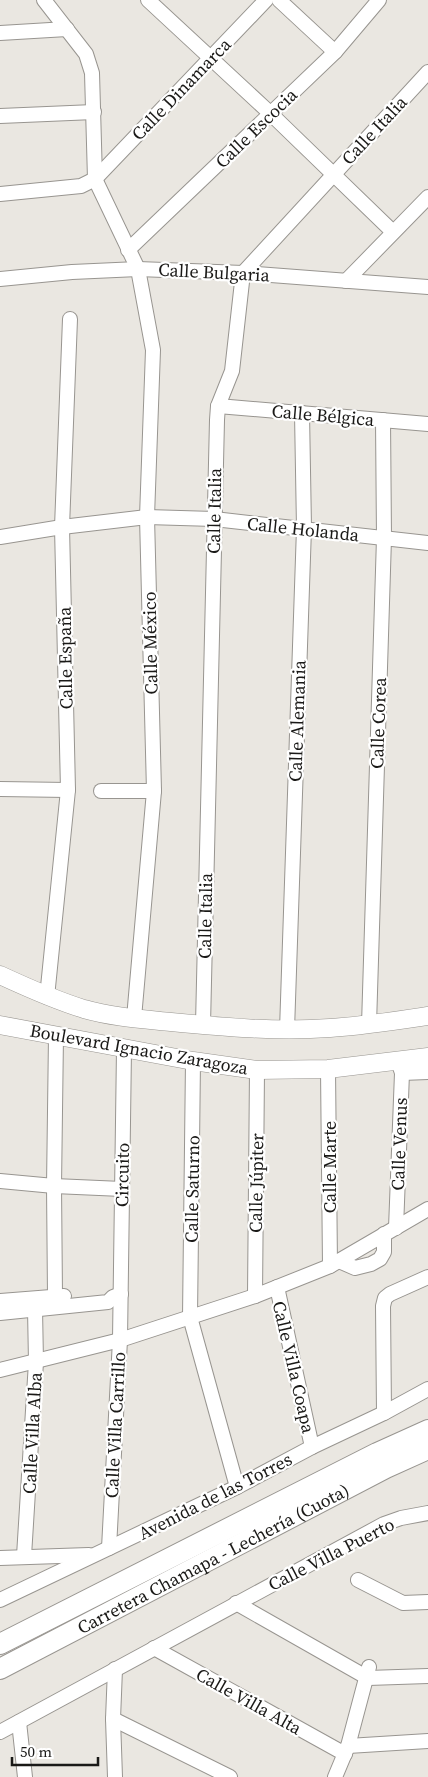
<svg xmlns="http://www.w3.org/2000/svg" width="428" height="1777" viewBox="0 0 428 1777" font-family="'Source Serif 4',serif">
	<rect width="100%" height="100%" fill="#eae7e1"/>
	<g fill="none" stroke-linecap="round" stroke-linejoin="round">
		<!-- minor casing -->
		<g stroke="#989590" stroke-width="16">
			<g id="minor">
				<path d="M44 0 86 54 92 73 95 179 138 269 153 350 147 517 154 791 134 1018"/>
				<path d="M148 0 271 114 393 232"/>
				<path d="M279 0 335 52"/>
				<path d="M0 33 67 29"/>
				<path d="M0 116 94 112"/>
				<path d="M0 194 81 186 95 179 266 0"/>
				<path d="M128 250 335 52 379 0"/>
				<path d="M0 279 72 272 138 269 243 273 428 287"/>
				<path d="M346 281 428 197"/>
				<path d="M218 406 428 424"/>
				<path d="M0 537 62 527 147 517 214 519 428 543"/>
				<path d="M0 789 68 790"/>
				<path d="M101 791H154"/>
				<path d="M47 997 68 790 62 527 70 319"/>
				<path d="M203 1025 217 420 218 406 232 371 243 273 428 72"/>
				<path d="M369 1025 384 538 383 420"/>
				<path d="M287 1030 304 528 302 413"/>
				<path d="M193 1061 190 1317 237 1487"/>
				<path d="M328 1069 330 1266"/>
				<path d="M402 1073 428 1072"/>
				<path d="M0 1181 54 1186 122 1189"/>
				<path d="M396 1228 402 1073 398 1061"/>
				<path d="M339 1261 355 1268 371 1264 380 1259 384 1252V1234"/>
				<path d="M277 1287 312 1447"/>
				<path d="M55 1296 54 1186 56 1036"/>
				<path d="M255 1296 257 1070"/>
				<path d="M0 1301 64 1296"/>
				<path d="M0 1313 108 1302 113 1297 121 1294"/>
				<path d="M0 1370 120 1340 255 1296 330 1266 428 1209"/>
				<path d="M384 1413 383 1306 385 1298 390 1294 428 1277"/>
				<path d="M109 1548 120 1340 124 1049"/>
				<path d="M24 1556 36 1362 35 1309"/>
				<path d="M0 1558 89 1555"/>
				<path d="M358 1580 403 1603 428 1602"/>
				<path d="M0 1600 237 1487 312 1447 384 1413 428 1389"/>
				<path d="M236 1603 368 1678 428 1676"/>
				<path d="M154 1648 345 1754"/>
				<path d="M115 1669 113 1719 115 1777"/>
				<path d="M113 1719 230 1777"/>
				<path d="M19 1722 25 1777"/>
				<path d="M0 1732 384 1524 401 1518 428 1513"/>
				<path d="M348 1746 428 1741"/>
				<path d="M335 1777 348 1746 369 1667"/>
			</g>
		</g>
		<!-- major casing -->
		<g stroke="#989590" stroke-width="19">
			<g id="major">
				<path d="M0 975C28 988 55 1000 84 1009 112 1017 142 1019 171 1022 223 1027 277 1032 330 1028 363 1026 395 1021 428 1016"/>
				<path d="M0 1025 193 1061 257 1070 328 1069 428 1057"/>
			</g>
		</g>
		<!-- highway casing -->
		<g stroke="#989590" stroke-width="22">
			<g id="highway">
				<path d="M0 1644 377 1453 428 1430"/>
				<path id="s1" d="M0 1669 386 1468 428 1449"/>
			</g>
		</g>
		<!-- minor -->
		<use href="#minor" stroke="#fff" stroke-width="14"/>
		<!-- major -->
		<use href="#major" stroke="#fff" stroke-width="18"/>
		<!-- highway -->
		<use href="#highway" stroke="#fff" stroke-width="20"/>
	</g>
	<g text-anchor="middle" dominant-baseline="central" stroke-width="4.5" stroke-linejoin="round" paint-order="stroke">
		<!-- street labels -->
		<g font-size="18" fill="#1a1917" stroke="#fff">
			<text transform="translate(181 89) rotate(-46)">Calle Dinamarca</text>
			<text transform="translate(256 128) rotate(-44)">Calle Escocia</text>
			<text transform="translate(374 130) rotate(-47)">Calle Italia</text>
			<text transform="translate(214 272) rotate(3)">Calle Bulgaria</text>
			<text transform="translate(323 415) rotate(5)">Calle Bélgica</text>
			<text transform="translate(214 511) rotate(-89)">Calle Italia</text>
			<text transform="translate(303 529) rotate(6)">Calle Holanda</text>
			<text transform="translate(150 643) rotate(-91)">Calle México</text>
			<text transform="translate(65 658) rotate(-91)">Calle España</text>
			<text transform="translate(297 721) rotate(-88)">Calle Alemania</text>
			<text transform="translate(378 723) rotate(-88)">Calle Corea</text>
			<text transform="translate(205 916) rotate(-89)">Calle Italia</text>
			<text transform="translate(139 1049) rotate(10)">Boulevard Ignacio Zaragoza</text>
			<text transform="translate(399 1144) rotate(-88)">Calle Venus</text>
			<text transform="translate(329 1167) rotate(-90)">Calle Marte</text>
			<text transform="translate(122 1175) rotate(-89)">Circuito</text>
			<text transform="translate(256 1183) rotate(-89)">Calle Júpiter</text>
			<text transform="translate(192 1189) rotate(-89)">Calle Saturno</text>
			<text transform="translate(294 1367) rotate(77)">Calle Villa Coapa</text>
			<text transform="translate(115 1425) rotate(-87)">Calle Villa Carrillo</text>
			<text transform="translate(32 1433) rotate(-87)">Calle Villa Alba</text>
			<text transform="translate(215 1496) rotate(-27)">Avenida de las Torres</text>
			<text transform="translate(331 1554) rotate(-27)">Calle Villa Puerto</text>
			<text stroke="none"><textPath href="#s1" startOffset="240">Carretera Chamapa - Lechería (Cuota)</textPath></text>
			<text transform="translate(249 1701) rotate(29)">Calle Villa Alta</text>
		</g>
	</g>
	<!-- scale -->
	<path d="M12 1757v8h86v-8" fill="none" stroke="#1a1917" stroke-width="2.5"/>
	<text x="20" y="1757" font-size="15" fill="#1a1917" stroke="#ffffff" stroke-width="4" paint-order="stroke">50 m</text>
</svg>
